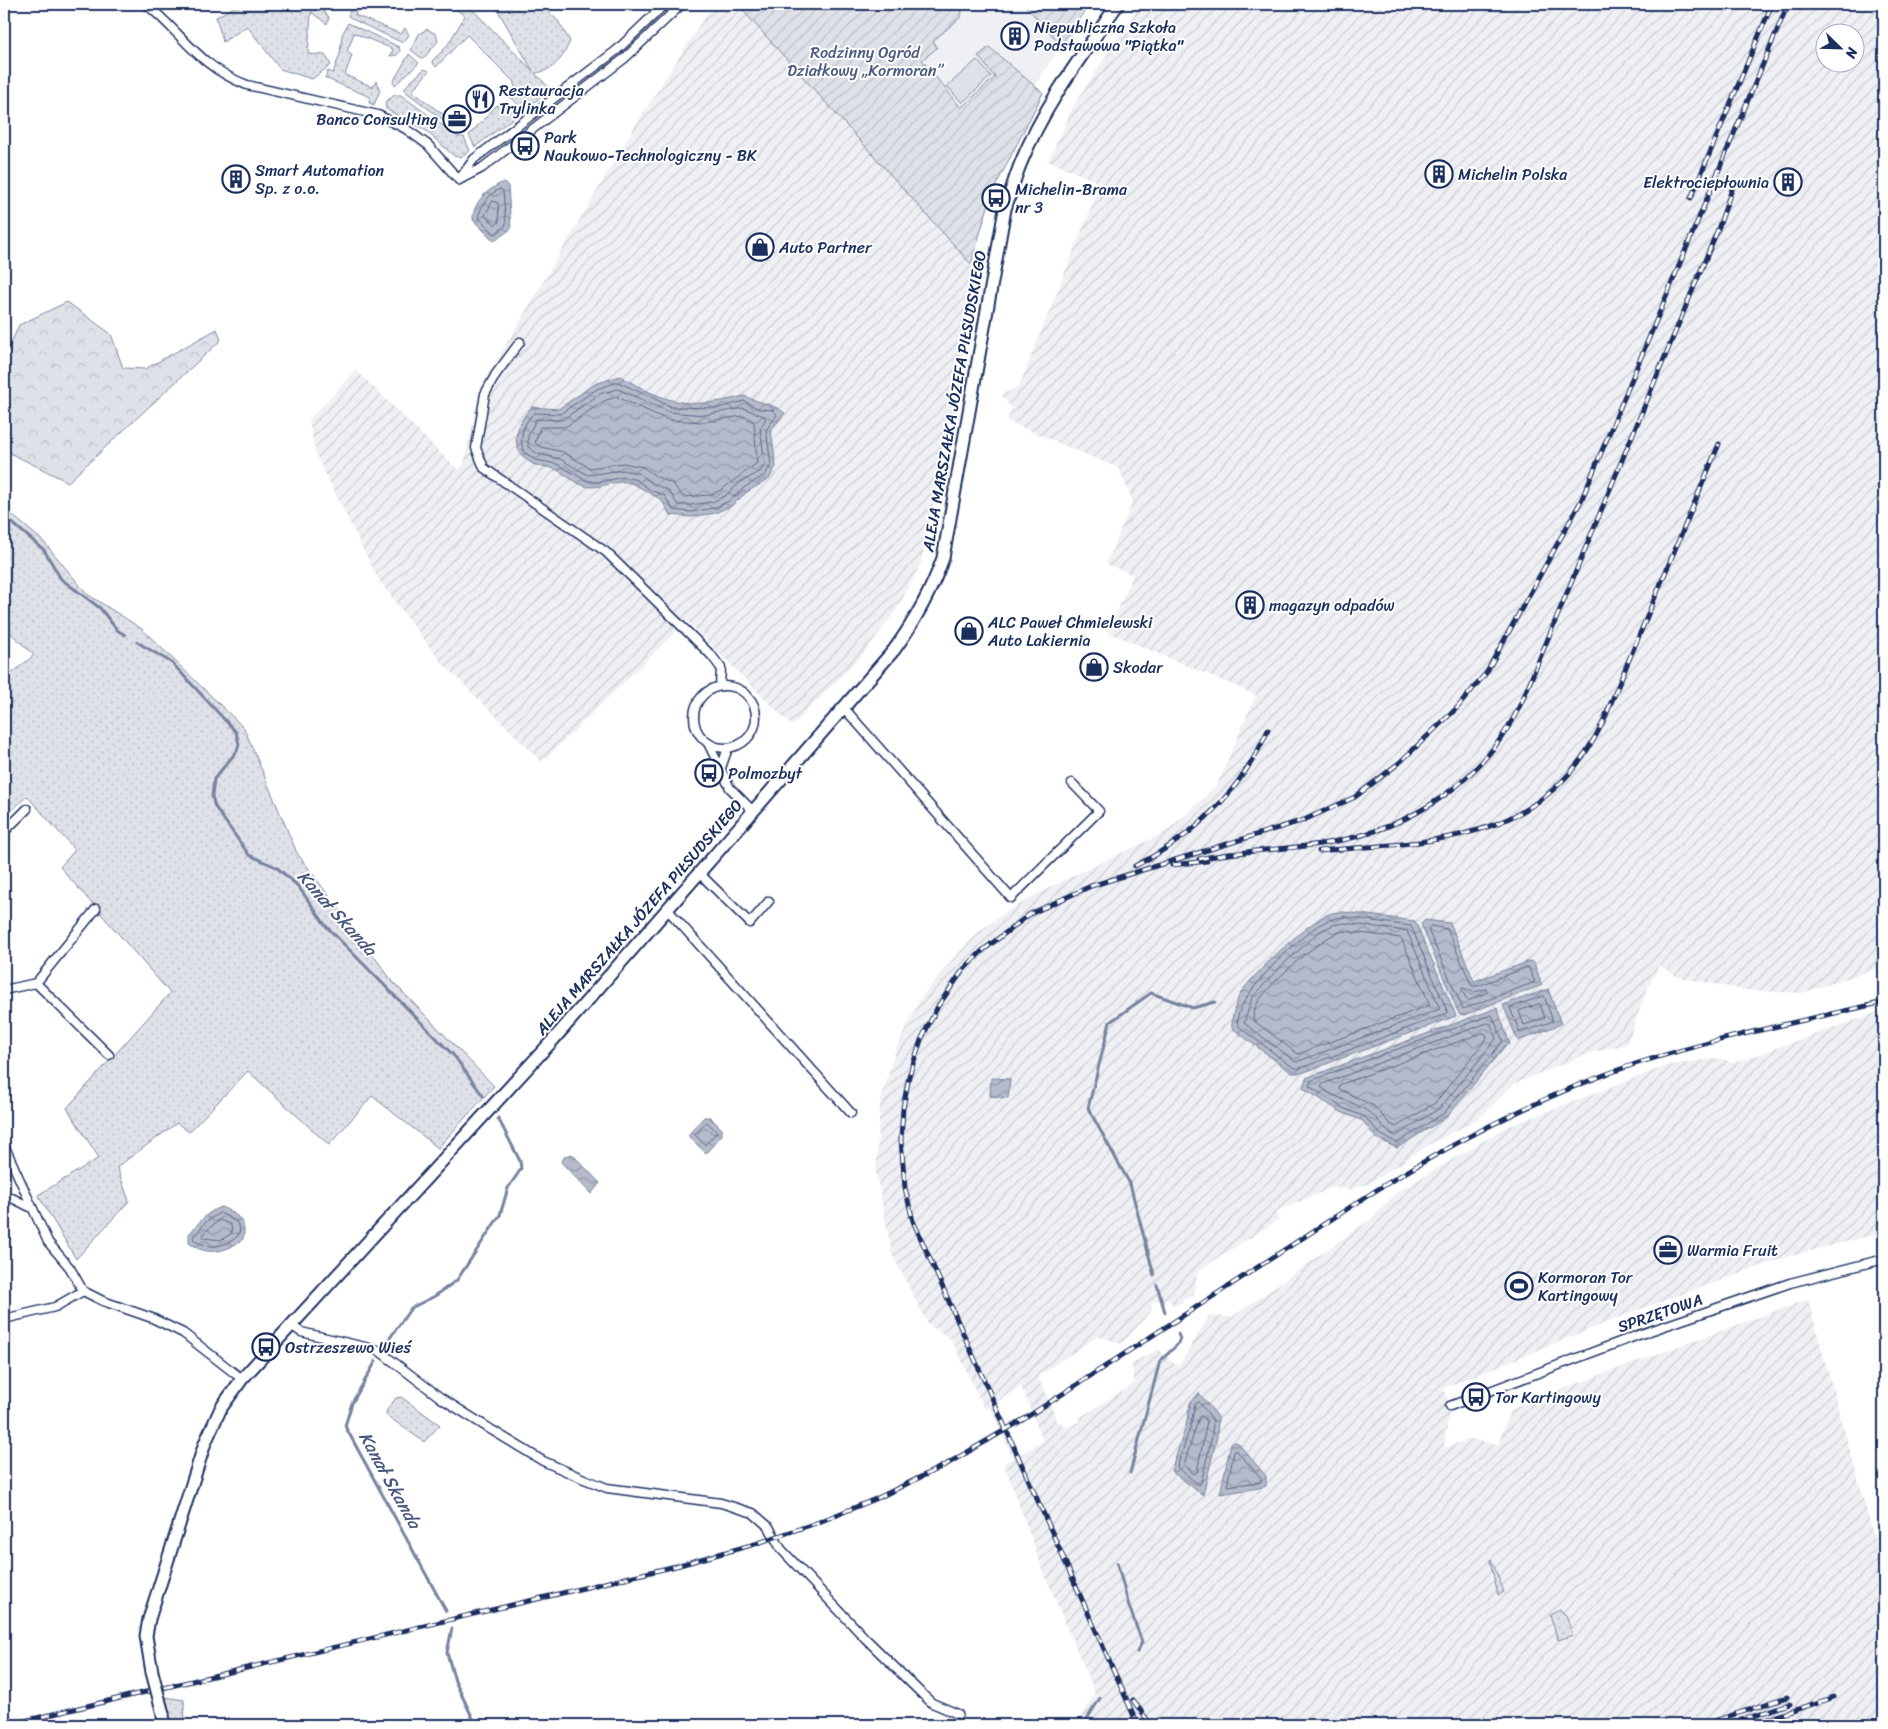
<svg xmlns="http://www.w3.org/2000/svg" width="1888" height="1729" viewBox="0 0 1888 1729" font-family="Sriracha,sans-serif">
	<defs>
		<pattern id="industrial-furrows" width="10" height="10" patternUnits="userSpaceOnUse" patternTransform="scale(1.25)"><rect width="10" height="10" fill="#eff0f4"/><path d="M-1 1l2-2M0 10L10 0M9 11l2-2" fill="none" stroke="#ccced4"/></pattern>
		<pattern id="grass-dots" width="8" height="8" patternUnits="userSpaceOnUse" patternTransform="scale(1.25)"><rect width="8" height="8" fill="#dee1e7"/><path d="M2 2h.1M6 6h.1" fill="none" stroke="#bec1c9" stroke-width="1.8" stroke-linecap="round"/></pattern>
		<pattern id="forest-crowns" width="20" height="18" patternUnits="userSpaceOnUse" patternTransform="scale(1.25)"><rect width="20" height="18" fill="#dee1e7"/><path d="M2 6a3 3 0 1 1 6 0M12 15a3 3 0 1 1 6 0" fill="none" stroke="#bec1c9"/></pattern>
		<pattern id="garden-furrows" width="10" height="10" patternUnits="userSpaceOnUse" patternTransform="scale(1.25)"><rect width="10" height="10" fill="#dee1e7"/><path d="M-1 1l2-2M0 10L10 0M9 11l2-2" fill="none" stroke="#bec1c9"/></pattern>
		<pattern id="water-waves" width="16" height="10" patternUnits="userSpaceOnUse" patternTransform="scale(1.25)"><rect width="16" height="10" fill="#b5bbca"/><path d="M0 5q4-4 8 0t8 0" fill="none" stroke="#9298a7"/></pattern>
	</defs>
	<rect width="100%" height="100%" fill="#fff"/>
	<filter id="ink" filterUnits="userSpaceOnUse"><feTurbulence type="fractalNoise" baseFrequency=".02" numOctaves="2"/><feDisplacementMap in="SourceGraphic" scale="10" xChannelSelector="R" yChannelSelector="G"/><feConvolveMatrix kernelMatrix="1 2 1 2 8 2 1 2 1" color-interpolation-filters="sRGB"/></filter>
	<g filter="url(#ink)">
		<!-- built -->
		<path fill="#eff0f4" d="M955 4H1024L1061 45 1035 86 988 47 996 77 961 109 922 60 937 48 932 41 961 18 962 12Z"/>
		<!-- industrial -->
		<g fill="url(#industrial-furrows)" fill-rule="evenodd">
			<path d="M713 4H737L971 264 977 286 921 563 899 606 866 651 792 726 687 621 542 762 442 663 378 579 316 455 309 420 356 370 458 470 464 464 480 389 635 126Z"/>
			<path d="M1141 4H1884V966L1802 993 1744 990 1678 977 1659 965 1647 990 1627 1044 1590 1053 1514 1084 1478 1119 1434 1142 1370 1183 1351 1190 1334 1187 1277 1211 1278 1220 1198 1271 1194 1294 1175 1306 1167 1299 1152 1302V1310L1122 1344 1098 1336 1038 1376 1058 1422H1061L1065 1428 1080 1421 1079 1418 1135 1383 1131 1364 1158 1349 1175 1364H1180L1209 1316 1232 1317 1371 1219 1396 1193 1507 1127 1668 1065 1719 1058 1734 1063 1884 1010V1232L1787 1257 1635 1311 1444 1388 1450 1406 1444 1448 1470 1439 1498 1444 1510 1411 1524 1403 1808 1299 1875 1541 1884 1539V1725H1082L1081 1718 1095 1693 1044 1573 1004 1464 1013 1458 990 1407 985 1410 951 1339 928 1324 892 1254 876 1173 880 1103 896 1049 921 997 950 962 980 931 1006 912 1056 884 1162 834 1186 815 1217 785 1256 695 1108 632 1133 575 1106 564 1133 501 1118 468 1007 421 1012 408 1001 395 1019 386 1101 183 1048 161 1076 101ZM1826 32H1856V62H1826ZM1021 1386 1043 1441 1021 1454 997 1402Z"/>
		</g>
		<!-- grass -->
		<g fill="url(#grass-dots)" stroke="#7c88a2">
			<path d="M240 4H317L329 17 327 24 311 12 308 54 325 55 331 65 312 79 280 69 247 26 223 42 216 17Z"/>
			<path d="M353 4H359L355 15 401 34 405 28 409 35 403 43 354 20 348 16Z"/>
			<path d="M449 4H467L533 71 494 4H540L558 21 570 41C563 58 554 71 535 73L551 90 523 110 512 98 506 96 519 92 514 85V82L467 35 436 67 432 61 447 46 465 16Z"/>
			<path d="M348 23 399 47 400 51 397 55 390 56 393 49 354 33 347 52 352 55 345 75 373 87 376 81 380 90 374 105 369 103 370 97 325 78 328 71 333 73 340 54 342 35Z"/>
			<path d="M427 29 436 34 438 41 423 59 411 50 419 34Z"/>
			<path d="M409 54 419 63 395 85 393 82Z"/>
			<path d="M424 69 429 71 412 91 449 119 446 122 405 91V87Z"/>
			<path d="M395 95H401L458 137H464L470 151 461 157 454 156 425 130 386 109 385 102Z"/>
			<path d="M501 104 508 105 517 115 475 147 469 135 496 106Z"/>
			<path d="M4 508 44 542 87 594 142 629 244 728 297 853 393 982 494 1086 438 1148 372 1096 329 1145 248 1071 189 1132 177 1123 117 1167 129 1201 76 1259 38 1195 99 1158 67 1108 170 993 60 867 75 850 27 796 4 818V680L34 655 4 627Z"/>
			<path d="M401 1397 440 1425 424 1442 386 1415 387 1410 396 1398Z"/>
			<path d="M1491 1559 1504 1592 1498 1595 1490 1561Z"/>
			<path d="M1560 1610 1566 1615 1573 1635 1558 1640 1550 1615Z"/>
			<path d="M165 1697 184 1700 185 1725H169Z"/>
		</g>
		<!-- forest -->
		<path fill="url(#forest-crowns)" stroke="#7c88a2" d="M67 302 111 334 123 368 145 369 217 329 221 340 68 482 4 450V417L6 409 4 406V359L19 325Z"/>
		<!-- park -->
		<path fill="#dee1e7" stroke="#7c88a2" d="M977 60 991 76 962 103 947 86Z"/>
		<!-- garden -->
		<g fill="url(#garden-furrows)" stroke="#7c88a2">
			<path d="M737 4H955L962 12 961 17 933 41 937 48 922 60 961 108 995 77 978 56 989 47 1043 93 992 193 971 264Z"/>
			<path d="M1024 4H1073L1084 12 1061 45Z"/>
		</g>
		<!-- water -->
		<g fill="url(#water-waves)" stroke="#77839f">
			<path d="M504 182 508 186 511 229 494 241 473 220C472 202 489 188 504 182Z"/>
			<path d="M620 376C667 404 690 410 744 396 759 403 772 403 785 413L771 430 776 467 769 479 747 492 731 506 715 513 691 517 670 515 661 499C649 494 639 485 627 482 613 480 599 490 585 486 574 483 566 474 555 469 548 466 539 467 533 464 507 450 515 424 532 407L558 409 595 384Z"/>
			<path d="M1344 912 1415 921 1456 1016 1302 1073H1292L1232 1028C1231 1018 1236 1000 1242 991 1256 972 1307 922 1329 914 1333 912 1339 912 1344 912Z"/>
			<path d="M1425 920 1450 923 1474 981 1530 961 1534 963 1542 985 1464 1015 1459 1014 1421 924Z"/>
			<path d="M1548 989 1561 1024 1518 1041 1503 1005Z"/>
			<path d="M1497 1008 1510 1044 1505 1046 1447 1117 1397 1148 1376 1138 1363 1121 1341 1112 1303 1088 1306 1078Z"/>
			<path d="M991 1078 1010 1079 1008 1098 990 1096Z"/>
			<path d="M704 1117H710L722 1129V1135L706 1153 689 1137V1134Z"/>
			<path d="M572 1154 600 1183 591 1194 561 1162 565 1156Z"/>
			<path d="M221 1207C236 1213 248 1221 243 1239 227 1252 207 1257 189 1243V1234C198 1224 207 1211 221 1207Z"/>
			<path d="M1199 1393 1218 1417 1217 1437 1203 1495 1171 1471 1186 1426 1190 1403Z"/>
			<path d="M1237 1442 1266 1476V1486L1259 1488 1220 1494 1231 1443Z"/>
		</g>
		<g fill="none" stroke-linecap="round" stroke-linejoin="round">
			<!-- shore -->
			<g stroke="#596789" stroke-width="1">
				<path d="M500 189 503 191 506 225 495 234 478 217C482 205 488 194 500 189Z"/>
				<path d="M493 201 498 203 499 222 496 225 485 216Z"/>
				<path d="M618 382 672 407 719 408 744 401 759 409 773 410 777 415 766 430 771 465 765 475 745 487 729 501 714 508 691 512 673 510 664 495 650 490 637 480 624 477 599 482 587 481 557 464 536 460 524 452C518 438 524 422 534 413L560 414 597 389Z"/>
				<path d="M618 389 669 412 704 415 743 408 764 416 766 419 760 428 765 464 761 471 741 482 725 496 712 502 690 505H678L668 490 653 484 640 474 623 470 588 475 560 459 538 454 528 447V436L536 419 562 420 600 394Z"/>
				<path d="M617 397 668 420 704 422 742 416 754 422 757 463 721 490 710 495 683 497 673 484 657 477 643 467 623 463 590 468 563 452 541 447 535 443 540 427H565L604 401Z"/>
				<path d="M1344 917 1411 926 1448 1013 1301 1068H1294L1238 1026C1230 1001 1296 941 1316 927 1325 921 1333 918 1344 917Z"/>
				<path d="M1344 923 1407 931 1440 1009 1296 1062 1244 1023 1252 998 1278 969 1319 932 1333 925Z"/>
				<path d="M1431 926 1447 929 1472 986H1477L1528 967 1535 982 1463 1009 1428 930Z"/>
				<path d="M1344 931 1401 938 1430 1005 1298 1054 1253 1020C1253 1015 1255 1007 1258 1002 1270 983 1323 934 1344 931Z"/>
				<path d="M1463 988 1474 992 1486 989 1488 992 1468 1001 1462 991Z"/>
				<path d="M1544 996 1553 1021 1520 1033 1510 1008Z"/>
				<path d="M1540 1004 1545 1018 1524 1025 1519 1011Z"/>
				<path d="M1492 1015 1503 1041 1444 1113 1397 1143 1380 1134 1365 1117 1343 1108 1309 1086 1311 1081Z"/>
				<path d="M1488 1023 1491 1024 1496 1039 1440 1108 1396 1136C1384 1132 1380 1120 1370 1113 1356 1102 1335 1099 1321 1087L1323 1084Z"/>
				<path d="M1483 1033 1486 1034 1487 1038 1435 1103 1396 1127 1390 1124 1374 1106 1339 1089 1340 1085Z"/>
				<path d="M707 1122 717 1132 705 1145 695 1135Z"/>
				<path d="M220 1213 236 1221 240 1229 238 1236C225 1247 209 1250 194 1240L193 1237 206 1222Z"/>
				<path d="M220 1220 231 1225 232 1233 221 1240 203 1238 204 1233Z"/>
				<path d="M1199 1402 1213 1420 1212 1436 1201 1483 1199 1485 1177 1467 1190 1428 1195 1405Z"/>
				<path d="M1202 1416 1207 1421 1197 1472 1194 1474 1184 1465 1199 1417Z"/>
				<path d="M1237 1451 1261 1478V1482L1227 1486 1234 1452Z"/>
			</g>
			<!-- stream -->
			<g stroke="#77839f" stroke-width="3">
				<path d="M4 516 44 550 61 579 100 608 117 630 125 635"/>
				<path d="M137 642 172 663 236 732 239 744 237 751 214 779 212 796 215 807 249 855 276 867 298 886 326 926 455 1057 483 1096"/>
				<path d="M1154 1275 1130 1184 1088 1108 1110 1022 1151 993 1193 1008 1215 1002"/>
				<path d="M1157 1285 1165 1312"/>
				<path d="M385 1345 411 1308 435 1296 457 1280 500 1215 508 1188 521 1169 520 1161 498 1118"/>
				<path d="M376 1361 352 1403 345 1426 446 1611"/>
				<path d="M1130 1473 1160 1361 1177 1345 1180 1339 1178 1334"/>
				<path d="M1117 1563 1129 1606 1142 1642 1137 1652"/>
				<path d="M452 1628 447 1653 455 1681 476 1725"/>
				<path d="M1087 1719 1100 1698"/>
			</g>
			<!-- street casing -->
			<g stroke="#1b2f5e" stroke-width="11">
				<g id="street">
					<path d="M146 4C184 35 198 66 247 85L378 115 406 129 428 145 459 180"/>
					<path d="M461 177 474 159 617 50 665 4"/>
					<path d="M459 180 482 168 625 58 682 4"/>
					<path d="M520 342 496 374 485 394 476 448 484 468 606 552 712 656 721 668 720 686"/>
					<circle cx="725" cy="717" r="31"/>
					<path d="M844 708 1011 898 1099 811 1072 783"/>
					<path d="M708 743 730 788 753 811"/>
					<path d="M721 768 728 748"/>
					<path d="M4 832 27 809"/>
					<path d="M699 873 750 923 769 901"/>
					<path d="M667 909 851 1113"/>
					<path d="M36 983 109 1055"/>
					<path d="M4 990 36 983 96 909"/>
					<path d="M4 1145 48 1242 70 1268 83 1291 103 1301 152 1318 183 1333 242 1379"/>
					<path d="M4 1199 12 1198 30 1207"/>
					<path d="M4 1319 55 1307 83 1291"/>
					<path d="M291 1325 301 1332 378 1350 441 1398 490 1429 543 1461 584 1479 607 1488 721 1503 753 1513 769 1527 781 1549 865 1638 922 1694 932 1703 958 1714"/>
					<path d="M1450 1406 1641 1334 1790 1283 1884 1259"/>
				</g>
			</g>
			<!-- secondary casing -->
			<g stroke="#1b2f5e" stroke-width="15">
				<g id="secondary">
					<path d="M152 1672 146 1636 149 1619 205 1443 221 1408 242 1379 553 1040 894 650C915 621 931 592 943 558L1005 209C1010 195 1014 180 1020 165 1043 107 1082 55 1118 4"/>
					<path d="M163 1714 164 1725"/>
				</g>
			</g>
			<!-- street -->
			<use href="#street" stroke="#fff" stroke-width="8"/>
			<!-- secondary -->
			<use href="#secondary" stroke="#fff" stroke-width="11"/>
			<!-- rail casing -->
			<g stroke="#1b2f5e" stroke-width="5">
				<g id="rail">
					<path d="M1691 198 1772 4"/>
					<path d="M1319 851C1436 841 1544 844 1603 722L1719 444"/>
					<path d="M1199 859C1241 850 1285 850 1327 843 1412 829 1486 780 1522 701L1718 229 1732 189"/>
					<path d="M1172 865 1207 861"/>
					<path d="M1135 866C1195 836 1241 791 1268 730"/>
					<path d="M1133 1700 1151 1725"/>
					<path d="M7 1725 676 1566 755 1544 819 1522 878 1498 947 1464 1024 1419 1375 1191C1457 1140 1542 1095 1635 1064 1717 1038 1801 1021 1884 1002"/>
					<path d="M1138 1725 913 1221 905 1188 901 1140 903 1108 909 1076 921 1040 938 1006 963 970 982 951 1030 914 1091 886 1304 820 1355 797 1399 763 1457 708 1486 673 1581 501 1788 4"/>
					<path d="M1702 1725 1787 1697"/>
					<path d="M1727 1725 1789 1704"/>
					<path d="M1750 1725 1834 1697"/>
				</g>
			</g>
			<!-- rail -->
			<use href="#rail" stroke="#fff" stroke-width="3" stroke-dasharray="9" stroke-linecap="butt"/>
			<!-- secondary-bridge casing -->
			<g stroke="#1b2f5e" stroke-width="15" stroke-linecap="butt">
				<path id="secondary-bridge" d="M152 1672 163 1714"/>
			</g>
			<!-- secondary-bridge -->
			<use href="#secondary-bridge" stroke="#fff" stroke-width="11"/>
		</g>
	</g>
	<!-- icons -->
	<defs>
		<g id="building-ring" transform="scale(1.4375)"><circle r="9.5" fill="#fff" stroke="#1b2f5e" stroke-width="1.5"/><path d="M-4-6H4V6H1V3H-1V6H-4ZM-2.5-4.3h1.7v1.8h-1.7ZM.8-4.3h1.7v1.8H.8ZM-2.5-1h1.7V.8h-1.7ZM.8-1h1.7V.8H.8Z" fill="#1b2f5e"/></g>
		<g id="restaurant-ring" transform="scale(1.4375)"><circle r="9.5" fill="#fff" stroke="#1b2f5e" stroke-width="1.5"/><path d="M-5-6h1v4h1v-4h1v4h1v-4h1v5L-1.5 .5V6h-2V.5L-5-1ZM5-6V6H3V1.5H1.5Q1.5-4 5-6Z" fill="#1b2f5e"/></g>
		<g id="office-ring" transform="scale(1.4375)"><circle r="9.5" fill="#fff" stroke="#1b2f5e" stroke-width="1.5"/><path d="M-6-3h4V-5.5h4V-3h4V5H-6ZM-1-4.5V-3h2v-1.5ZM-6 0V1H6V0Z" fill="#1b2f5e"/></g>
		<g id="bus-ring" transform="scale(1.4375)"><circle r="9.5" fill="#fff" stroke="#1b2f5e" stroke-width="1.5"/><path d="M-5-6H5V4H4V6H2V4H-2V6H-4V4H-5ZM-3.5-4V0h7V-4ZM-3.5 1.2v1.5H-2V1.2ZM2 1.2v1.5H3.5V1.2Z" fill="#1b2f5e"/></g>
		<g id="shop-ring" transform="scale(1.4375)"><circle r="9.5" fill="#fff" stroke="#1b2f5e" stroke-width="1.5"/><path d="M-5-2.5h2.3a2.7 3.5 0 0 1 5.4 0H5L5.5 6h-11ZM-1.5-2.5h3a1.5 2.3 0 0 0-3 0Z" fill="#1b2f5e"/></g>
		<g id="stadium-ring" transform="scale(1.4375)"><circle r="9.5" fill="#fff" stroke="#1b2f5e" stroke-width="1.5"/><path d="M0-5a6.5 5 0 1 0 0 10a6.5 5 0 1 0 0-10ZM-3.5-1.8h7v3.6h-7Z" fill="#1b2f5e"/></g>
	</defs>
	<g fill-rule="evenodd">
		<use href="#building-ring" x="1015" y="36"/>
		<use href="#restaurant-ring" x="480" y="99"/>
		<use href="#office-ring" x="457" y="119"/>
		<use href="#bus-ring" x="525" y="146"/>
		<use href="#building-ring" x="1439" y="174"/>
		<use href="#building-ring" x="236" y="179"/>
		<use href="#building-ring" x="1788" y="182"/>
		<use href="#bus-ring" x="996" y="198"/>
		<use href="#shop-ring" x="760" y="247"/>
		<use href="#building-ring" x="1250" y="605"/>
		<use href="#shop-ring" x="969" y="631"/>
		<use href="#shop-ring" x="1094" y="667"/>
		<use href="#bus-ring" x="709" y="773"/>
		<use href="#office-ring" x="1668" y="1250"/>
		<use href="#stadium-ring" x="1519" y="1286"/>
		<use href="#bus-ring" x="266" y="1347"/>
		<use href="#bus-ring" x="1476" y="1397"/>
	</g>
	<g text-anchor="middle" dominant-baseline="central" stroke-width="4" stroke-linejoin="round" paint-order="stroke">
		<!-- poi labels -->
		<g font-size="16" fill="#1b2f5e" stroke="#fff" text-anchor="start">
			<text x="1034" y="27">Niepubliczna Szkoła<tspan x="1034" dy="18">Podstawowa "Piątka"</tspan></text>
			<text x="499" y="90">Restauracja<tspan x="499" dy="18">Trylinka</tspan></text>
			<text x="438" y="119" text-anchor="end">Banco Consulting</text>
			<text x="544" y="137">Park<tspan x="544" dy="18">Naukowo-Technologiczny - BK</tspan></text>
			<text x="255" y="170">Smart Automation<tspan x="255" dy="18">Sp. z o.o.</tspan></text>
			<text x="1458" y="174">Michelin Polska</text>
			<text x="1769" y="182" text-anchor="end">Elektrociepłownia</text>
			<text x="1015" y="189">Michelin-Brama<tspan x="1015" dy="18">nr 3</tspan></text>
			<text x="779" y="247">Auto Partner</text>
			<text x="1269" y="605">magazyn odpadów</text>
			<text x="988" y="622">ALC Paweł Chmielewski<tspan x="988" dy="18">Auto Lakiernia</tspan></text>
			<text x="1113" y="667">Skodar</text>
			<text x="728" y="773">Polmozbyt</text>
			<text x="1687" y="1250">Warmia Fruit</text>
			<text x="1538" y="1277">Kormoran Tor<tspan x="1538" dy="18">Kartingowy</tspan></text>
			<text x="285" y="1347">Ostrzeszewo Wieś</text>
			<text x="1495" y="1397">Tor Kartingowy</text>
		</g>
		<!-- park labels -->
		<g font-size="16" fill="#4c5c80" stroke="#fff">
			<text x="865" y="52">Rodzinny Ogród<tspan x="865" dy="18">Działkowy „Kormoran”</tspan></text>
		</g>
		<!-- street labels -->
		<g font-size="16" fill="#1b2f5e" stroke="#fff">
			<text transform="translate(954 401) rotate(-80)">ALEJA MARSZAŁKA JÓZEFA PIŁSUDSKIEGO</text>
			<text transform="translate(639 917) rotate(-49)">ALEJA MARSZAŁKA JÓZEFA PIŁSUDSKIEGO</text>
			<text transform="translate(1660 1313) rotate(-19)">SPRZĘTOWA</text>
		</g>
		<!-- water labels -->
		<g font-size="18" font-style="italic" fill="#49597e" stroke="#fff">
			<text transform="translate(337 913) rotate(48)">Kanał Skanda</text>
			<text transform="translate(390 1480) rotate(61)">Kanał Skanda</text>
		</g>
	</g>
	<!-- margin -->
	<rect width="1888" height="1729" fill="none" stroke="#fff" stroke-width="20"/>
	<rect x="10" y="10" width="1868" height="1709" fill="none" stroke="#1b2f5e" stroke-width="2" filter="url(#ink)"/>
	<!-- north arrow -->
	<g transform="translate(1840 48) rotate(113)"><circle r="24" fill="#ffffff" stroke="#a4acbf"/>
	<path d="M0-4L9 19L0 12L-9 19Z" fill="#1b2f5e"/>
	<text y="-8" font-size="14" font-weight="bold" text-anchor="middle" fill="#1b2f5e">N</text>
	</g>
</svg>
